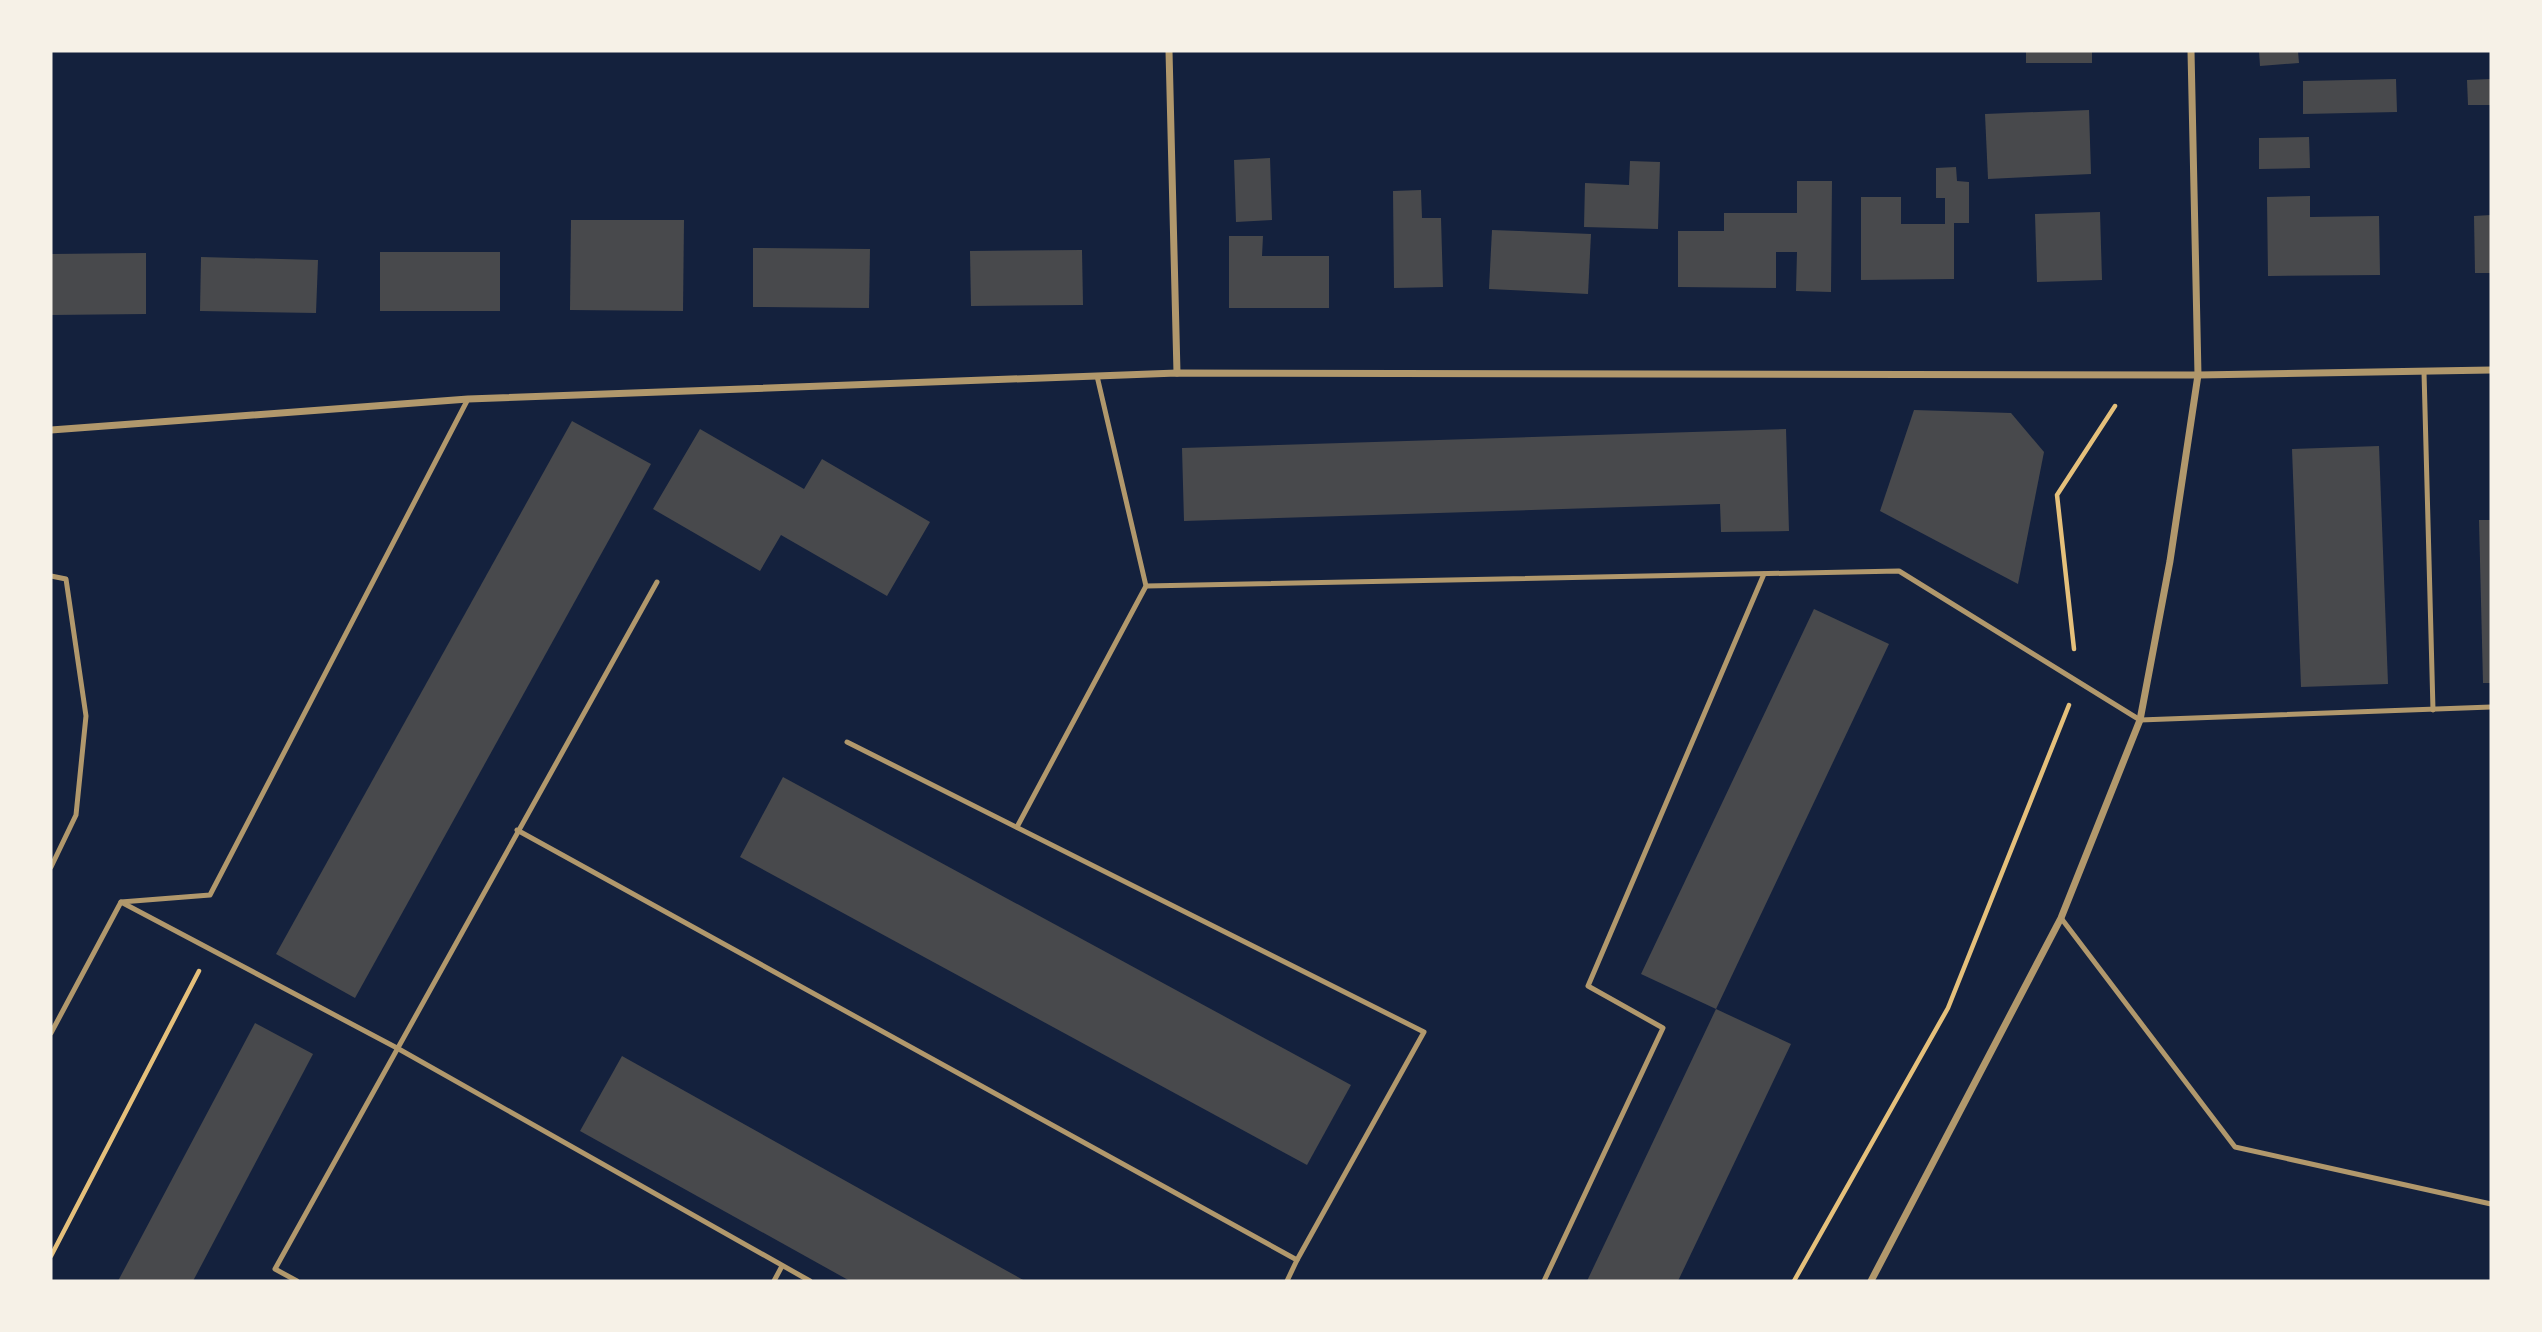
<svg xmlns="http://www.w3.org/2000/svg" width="2542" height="1332" viewBox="0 0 2542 1332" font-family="'Exo 2',sans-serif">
	<rect width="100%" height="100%" fill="#14213d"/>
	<!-- building -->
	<g fill="#48494c">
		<rect x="2026" y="51" width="66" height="12"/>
		<path d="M2259 51H2298L2299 63 2260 66Z"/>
		<path d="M2396 79 2397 112 2303 114V81Z"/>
		<path d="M2491 79V105H2468L2467 80Z"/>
		<path d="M2089 110 2091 174 1988 179 1985 114Z"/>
		<path d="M2309 137 2310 168 2259 169V138Z"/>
		<path d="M1270 158 1272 220 1236 222 1234 160Z"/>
		<path d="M1630 161 1660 162 1658 229 1584 227 1585 183 1629 185Z"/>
		<path d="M1956 167 1957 181 1969 182V223H1954V279L1861 280V197H1901V224H1945V198H1936V168Z"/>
		<path d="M1797 181H1832L1831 292 1796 291 1797 252H1776V288L1678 287V231H1724V213H1797Z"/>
		<path d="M1421 190 1422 218H1441L1443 287 1394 288 1393 191Z"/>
		<path d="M2310 196V217L2379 216 2380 275 2268 276 2267 197Z"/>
		<path d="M2100 212 2102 280 2037 282 2035 214Z"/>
		<path d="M2491 215V273H2475L2474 216Z"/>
		<path d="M571 220H684L683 311 570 310Z"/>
		<path d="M1492 230 1591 234 1588 294 1489 289Z"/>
		<path d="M1229 236H1263L1262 256H1329V308H1229Z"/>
		<path d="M753 248 870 249 869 308 753 307Z"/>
		<path d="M1082 250 1083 305 971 306 970 251Z"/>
		<rect x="380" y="252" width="120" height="59"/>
		<path d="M146 253V314L51 315V254Z"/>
		<path d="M201 257 318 260 316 313 200 311Z"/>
		<path d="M1914 410 2011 413 2044 452 2018 584 1880 511Z"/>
		<path d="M572 421 651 464 355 998 276 954Z"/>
		<path d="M700 429 804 489 822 459 930 522 887 596 781 535 760 571 653 509Z"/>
		<path d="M1786 429 1789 531 1721 532 1720 504 1184 521 1182 448Z"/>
		<path d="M2379 446 2388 684 2301 687 2292 449Z"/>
		<path d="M2479 520H2491V683H2483Z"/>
		<path d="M1814 609 1889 644 1716 1009 1641 974Z"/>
		<path d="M783 777 1351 1085 1307 1165 740 857Z"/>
		<path d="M1716 1009 1791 1044 1678 1281H1587Z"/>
		<path d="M255 1023 313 1054 193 1281H118Z"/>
		<path d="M622 1056 1025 1281H850L580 1131Z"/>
	</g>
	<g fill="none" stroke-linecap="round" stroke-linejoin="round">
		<!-- path -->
		<g stroke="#e5c07b" stroke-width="4.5">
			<path d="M2074 649 2057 495 2115 406"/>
			<path d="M51 1256 199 971"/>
			<path d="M1794 1281 1948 1008 2069 705"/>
		</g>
		<!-- service -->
		<g stroke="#b1986c" stroke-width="5">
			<path d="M2424 372 2433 710"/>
			<path d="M51 576 66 579 86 716 76 815 51 867"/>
			<path d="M1146 586 1899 571 2140 720 2491 707"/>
			<path d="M847 742 1424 1032 1297 1260"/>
			<path d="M1017 827 1146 586 1097 376"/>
			<path d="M517 830 1297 1260 1287 1281"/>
			<path d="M121 902 397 1048 810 1281"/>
			<path d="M2061 918 2235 1147 2491 1204"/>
			<path d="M51 1033 121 902 210 895 468 399"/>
			<path d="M297 1281 275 1269 657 582"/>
			<path d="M774 1281 782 1266"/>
			<path d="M1544 1281 1663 1028 1588 986 1764 574"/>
		</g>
		<!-- minor -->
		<g stroke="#b1986c" stroke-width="7">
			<path d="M1169 51 1177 373"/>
			<path d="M51 430 468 399 1177 373 2198 375 2491 370"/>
			<path d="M1871 1281 2061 918 2140 720 2170 561 2198 375 2191 51"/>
		</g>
	</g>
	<!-- border -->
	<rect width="2542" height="1332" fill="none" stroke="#f6f1e7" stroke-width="105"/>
</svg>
